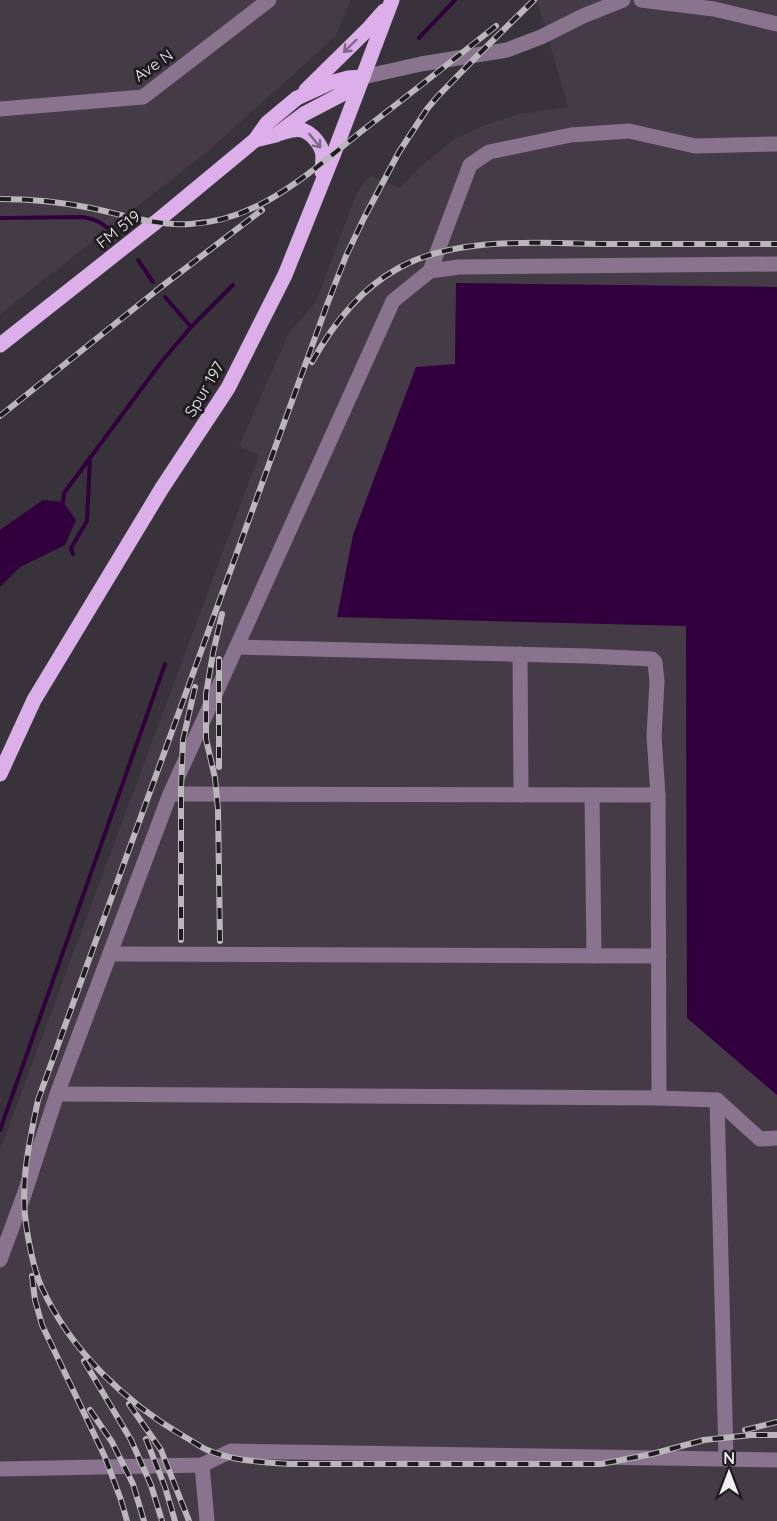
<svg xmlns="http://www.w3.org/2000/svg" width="777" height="1521" viewBox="0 0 777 1521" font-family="Quicksand,sans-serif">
	<rect width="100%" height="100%" fill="#38333a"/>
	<!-- built -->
	<g fill="#453b47">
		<path d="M0 0H351L335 37 208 151 0 314Z"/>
		<path d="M537 0H777V287L456 283 455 364 337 617 686 626 687 1017 777 1095V1521H0V1150L259 455 239 446 289 333 316 302 357 192 370 176 400 188 421 166 453 140 483 126 520 114 568 107Z"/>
	</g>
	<!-- water -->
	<g fill="#31003d">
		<path d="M456 283 777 287V1095L687 1018 686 626 337 617 353 535 416 367 455 364Z"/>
		<path d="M43 500 63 502 76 520 65 545 20 567 0 587V530Z"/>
	</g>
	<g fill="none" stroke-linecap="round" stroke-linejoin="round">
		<!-- stream -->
		<g stroke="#31003d" stroke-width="4">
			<path d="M419 38 455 0"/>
			<path d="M0 218 82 217C96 219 103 223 113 233"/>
			<path d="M138 260 153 282"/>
			<path d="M165 297 191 327"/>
			<path d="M63 502 64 493 162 361 191 327 233 285"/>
			<path d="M73 554 71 548 87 521 90 458"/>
			<path d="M0 1130 165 664"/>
		</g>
		<!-- minor -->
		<g stroke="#89738f" stroke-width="15">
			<path d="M641 0 714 9 777 24"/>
			<path d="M363 77 421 64 507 50 541 37 583 16 623 0"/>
			<path d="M0 109 143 97 269 0"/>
			<path d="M430 271 470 165 489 152 571 135 629 131 695 146 777 144"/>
			<path d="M237 647 588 656 652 659 655 662 657 682 654 736 658 795"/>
			<path d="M520 654 521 795"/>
			<path d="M170 794 658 795 659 1098"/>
			<path d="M592 795 594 956"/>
			<path d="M110 954 659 956"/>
			<path d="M57 1094 659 1098 717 1100 760 1139 777 1138"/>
			<path d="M717 1100 726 1459"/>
			<path d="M0 1260 24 1195 57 1094 170 794 393 301 430 271 459 267 777 264"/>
			<path d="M202 1465 207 1521"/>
			<path d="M0 1469 202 1465 231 1451 777 1460"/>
		</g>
		<!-- major -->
		<g stroke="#dcafea" stroke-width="15">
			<path d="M306 90 369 28 384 11"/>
			<path d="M281 133C288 131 295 128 302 130 312 133 322 145 323 156 323 161 322 167 322 172"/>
			<path d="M255 140 276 135 304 114 346 92 361 79"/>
			<path d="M0 345 156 222 255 140 267 123 297 98 330 83 348 78 363 77"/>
			<path d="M0 774 34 700 162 488 228 388 285 275 334 153 392 0"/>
		</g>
		<!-- rail casing -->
		<g stroke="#bab6bb" stroke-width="6">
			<g id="rail">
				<path d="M534 0 477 56 438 96 427 109 399 152 364 218 346 256 328 302 38 1100C29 1144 19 1185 27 1231 30 1249 34 1271 42 1288 71 1351 126 1403 185 1437 192 1441 198 1445 205 1449 231 1461 261 1462 290 1464H601L652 1454 704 1440 751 1435H777"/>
				<path d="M0 199C31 199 61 202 91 208 123 215 157 226 190 224 261 221 313 169 367 127 410 94 453 60 496 26"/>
				<path d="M312 362C333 324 359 290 397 269 454 236 539 243 603 244 661 244 719 244 777 244"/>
				<path d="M0 416 161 287 262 210"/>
				<path d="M219 659V767"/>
				<path d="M181 940V788L183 740 195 687"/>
				<path d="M220 941 218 809 215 778 206 739V694L213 653 222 614"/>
				<path d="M32 1276 35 1300 42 1325 105 1457 121 1500 127 1521"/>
				<path d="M84 1361 131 1440 151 1485 162 1521"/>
				<path d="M129 1404 161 1450 189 1521"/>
				<path d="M90 1410 112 1442 133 1484 144 1521"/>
				<path d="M745 1430 777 1422"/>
				<path d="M146 1439 165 1487 175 1521"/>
			</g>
		</g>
		<!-- rail -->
		<use href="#rail" stroke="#1e1c1f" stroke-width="4" stroke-dasharray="11" stroke-linecap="butt"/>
	</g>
	<!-- one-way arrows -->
	<defs><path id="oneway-shaft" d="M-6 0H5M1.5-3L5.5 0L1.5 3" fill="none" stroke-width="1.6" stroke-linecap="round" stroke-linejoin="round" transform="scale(1.5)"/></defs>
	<g stroke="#7d6684">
		<use href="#oneway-shaft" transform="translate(350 46) rotate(136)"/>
		<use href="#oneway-shaft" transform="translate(315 141) rotate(51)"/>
	</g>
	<g text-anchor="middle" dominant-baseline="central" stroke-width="6" stroke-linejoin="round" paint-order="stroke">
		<!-- street labels -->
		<g font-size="16" fill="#f1eef2" stroke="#1e1c1f">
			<text transform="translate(153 65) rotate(-35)">Ave N</text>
			<text transform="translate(118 229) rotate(-38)">FM 519</text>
			<text transform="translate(204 389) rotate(-59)">Spur 197</text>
		</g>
	</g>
	<!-- north arrow -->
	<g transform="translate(729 1473)" stroke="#1e1c1f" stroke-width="4.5" paint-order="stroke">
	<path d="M0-4.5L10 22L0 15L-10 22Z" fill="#f1eef2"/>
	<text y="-9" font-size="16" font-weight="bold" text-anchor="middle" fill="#f1eef2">N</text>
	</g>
</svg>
